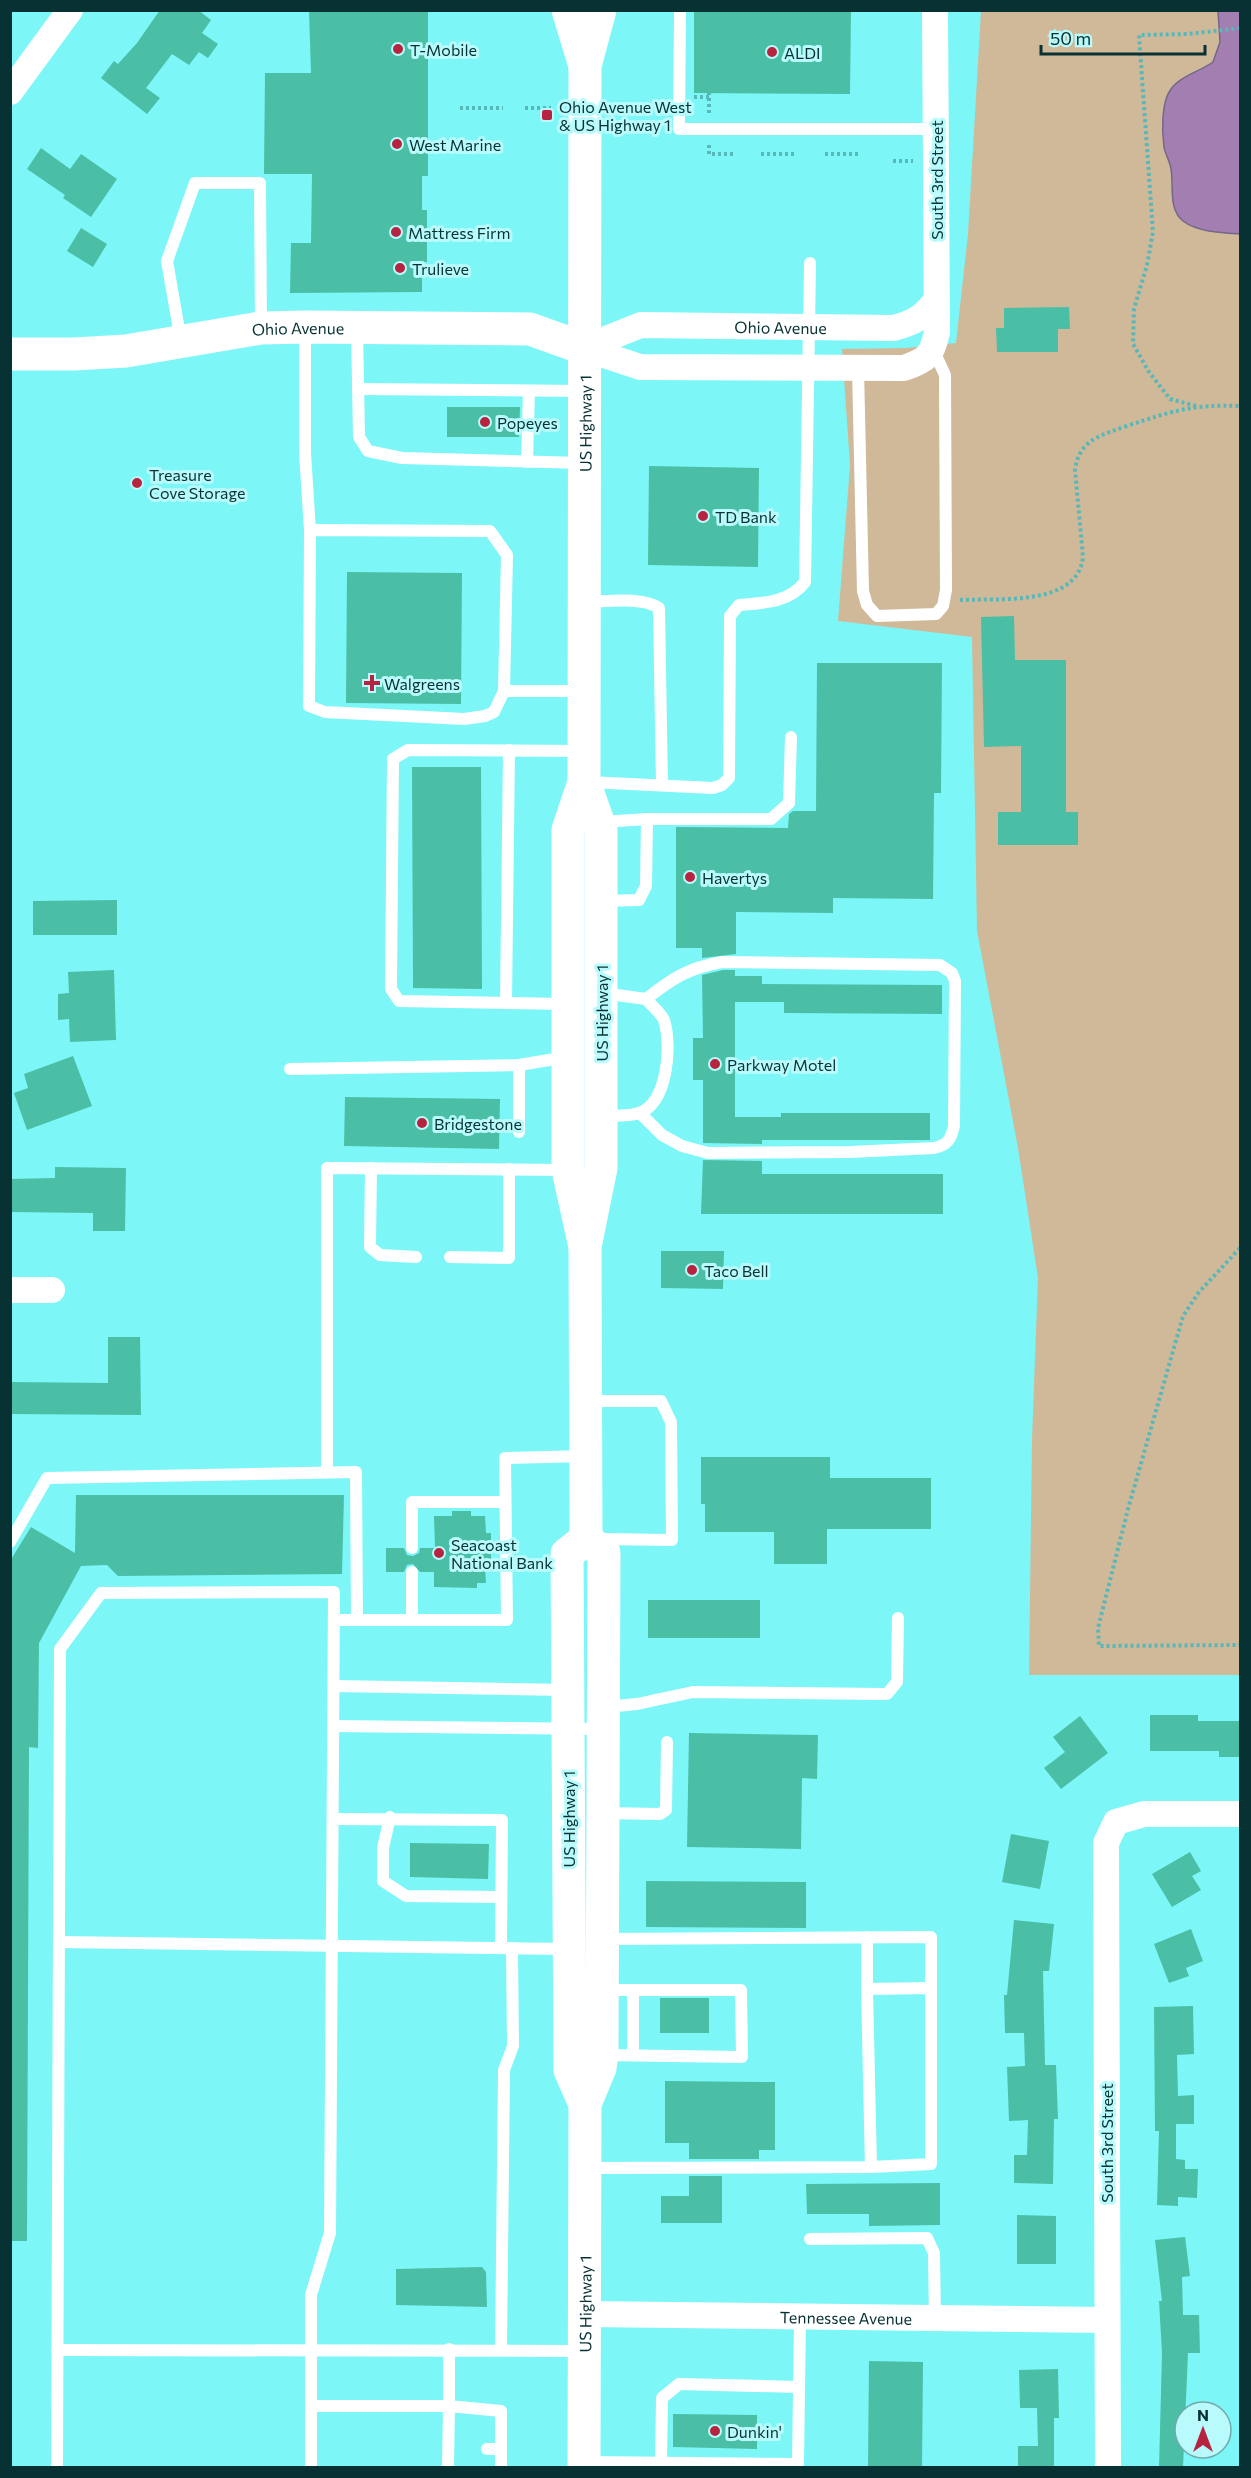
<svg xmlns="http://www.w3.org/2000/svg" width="1251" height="2478" viewBox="0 0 1251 2478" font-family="Commissioner,sans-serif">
	<rect width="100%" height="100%" fill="#7df6f8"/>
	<!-- green -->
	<path fill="#d0b999" d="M981 11H1240V1675H1029L1032 1439 1038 1278 1018 1148 977 931 972 637 838 621 850 465 842 349 906 348 956 343 968 234Z"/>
	<!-- water -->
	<path fill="#a37eb0" stroke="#74678a" stroke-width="1.5" d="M1218 11H1240V234C1223 233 1197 232 1183 221 1168 209 1174 186 1171 169 1170 161 1165 154 1164 147 1162 132 1161 102 1171 89 1180 76 1201 71 1213 62L1220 42Z"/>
	<!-- building -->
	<g fill="#4bbea6">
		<path d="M160 10H198L211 20 202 33 218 44 208 58 199 52 189 65 172 54 146 88 160 98 147 114 101 78 114 61 118 64 137 43Z"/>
		<path d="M309 10 428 11V176H422V210H427V262H422V292L290 293 291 243H311L312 174H264L265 73H311Z"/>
		<path d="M694 10H851L850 94 694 93Z"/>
		<path d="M41 148 70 169 81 154 117 179 91 217 63 198 65 195 27 169Z"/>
		<path d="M81 228 107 244 93 267 67 251Z"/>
		<path d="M1069 307 1070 329H1058V352H997L996 328H1004V308Z"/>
		<path d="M447 407H520L519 437H447Z"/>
		<path d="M649 466 759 468 758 567 648 565Z"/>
		<path d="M347 572 462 573 461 704 346 703Z"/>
		<path d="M1014 616 1015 660H1066V812H1078V845H998V812H1021V746L984 747 981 617Z"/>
		<path d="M817 663H942L941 793H934L933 899 833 898V913L736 912V954L702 958V948H676V827L788 828 789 814 793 811H816Z"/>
		<path d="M412 767H481L482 989 413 988Z"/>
		<path d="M117 900V935H33V901Z"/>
		<path d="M114 970 116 1040 70 1042 69 1019 58 1020V994L69 993 68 972Z"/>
		<path d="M723 970H735V976H762V984L942 985V1014L784 1013V1002H735V1117H781V1113H930V1140H762V1144L703 1143V1080H693V1038H703L702 975Z"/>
		<path d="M73 1056 92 1106 27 1130 14 1093 28 1088 24 1074Z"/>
		<path d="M345 1097 500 1099 499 1149 344 1146Z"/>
		<path d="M703 1160 762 1161V1174H943V1214H701Z"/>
		<path d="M55 1167 126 1168 125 1231H93V1213L10 1212V1179L55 1178Z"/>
		<path d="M661 1251H724L723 1289 661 1288Z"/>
		<path d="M108 1337H140L141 1415 10 1414V1382L108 1383Z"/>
		<path d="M701 1457H830V1478H931V1529H827V1564H774V1532H705V1504H701Z"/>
		<path d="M76 1495H344L342 1574 118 1576 107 1565 81 1566 39 1643 38 1748 29 1747 27 2241H10V1561L31 1527 75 1553Z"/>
		<path d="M452 1511H471V1516H485L486 1533H491V1567H485L486 1583H477V1588L434 1587V1572H420L413 1564 407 1565 404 1572H386V1548H404L407 1555 413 1556 419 1553 420 1548H435L434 1516H452Z"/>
		<rect x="648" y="1600" width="112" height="38"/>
		<path d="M1150 1715H1198V1721H1240V1757H1219V1751H1150Z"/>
		<path d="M1080 1716 1108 1753 1061 1789 1044 1768 1065 1752 1053 1737Z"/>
		<path d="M689 1733 818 1735 817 1779 802 1778 801 1849 687 1847Z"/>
		<path d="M1011 1834 1049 1841 1040 1889 1002 1882Z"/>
		<path d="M410 1843 489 1844 488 1879 410 1877Z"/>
		<path d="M1190 1852 1201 1871 1192 1876 1201 1890 1172 1907 1152 1874Z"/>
		<path d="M646 1881 806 1882V1928L646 1927Z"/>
		<path d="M1014 1920 1054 1924 1049 1971H1043L1045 2065H1056L1058 2119H1054L1053 2184 1014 2183V2155H1027L1028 2120 1009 2121 1007 2067 1025 2066 1024 2033H1005L1004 1995H1007Z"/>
		<path d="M1191 1929 1203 1961 1186 1968 1189 1976 1169 1983 1154 1944Z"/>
		<rect x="660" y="1998" width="49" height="35"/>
		<path d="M1193 2006 1194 2054 1177 2055 1178 2096 1194 2095V2124H1176V2159L1185 2160V2169H1198L1197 2198 1178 2197V2206L1157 2205 1159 2131H1155L1154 2007Z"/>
		<path d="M665 2081 775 2082V2150H759V2159H689V2143H665Z"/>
		<path d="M689 2176H722V2223H661V2196H689Z"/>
		<path d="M940 2183V2225L869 2226V2214H807L806 2184Z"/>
		<path d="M1017 2215 1056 2216V2264H1017Z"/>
		<path d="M1185 2237 1190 2276 1182 2277 1183 2315H1199L1200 2353H1188L1183 2468H1159L1162 2353 1159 2301H1162L1155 2240Z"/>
		<path d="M482 2267 486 2272 487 2307 396 2305V2269Z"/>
		<path d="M869 2361 923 2362 922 2468H868Z"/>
		<path d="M1058 2369 1059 2418H1054V2468H1018V2446H1038L1037 2408H1020L1019 2370Z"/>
		<path d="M673 2414 757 2415V2449L673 2447Z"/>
	</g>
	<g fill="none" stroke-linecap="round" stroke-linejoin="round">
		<!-- path -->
		<g stroke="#58b8b9" stroke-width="4" stroke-dasharray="3 3" stroke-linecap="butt">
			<path d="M694 97H709"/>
			<path d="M460 108H503"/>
			<path d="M525 108H551"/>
			<path d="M709 113V93"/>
			<path d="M709 145V154H734"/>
			<path d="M761 154H797"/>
			<path d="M825 154H861"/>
			<path d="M893 161H913"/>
			<path d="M1196 406 1170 399 1149 372 1133 344 1134 309 1147 265 1153 232 1139 35 1188 34 1240 28"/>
			<path d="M960 600C998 598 1078 607 1083 557L1075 470C1079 439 1102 435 1127 426 1172 411 1193 404 1240 406"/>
			<path d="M1240 1248 1199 1292 1183 1316 1128 1509 1098 1628 1099 1646 1240 1645"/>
		</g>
		<!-- lane -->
		<g stroke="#fff" stroke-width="12">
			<path d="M680 10 679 129H936"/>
			<path d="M305 328V453L310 530"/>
			<path d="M357 329 359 437 368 451 402 458 582 463"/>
			<path d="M181 341 167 261 195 183H260L261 326"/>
			<path d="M858 369 863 591 867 605 877 616 936 614 943 606 946 590 945 375 933 349"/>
			<path d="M358 389 582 391"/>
			<path d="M527 462 529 391"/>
			<path d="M584 602C605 602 641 596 659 608L662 785"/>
			<path d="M504 691 494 712 485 716 464 719 325 712 309 706 310 530 490 531 507 555 504 691H582"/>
			<path d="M588 782 713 788 722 785 729 778 730 616 739 605C763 603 789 603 805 582L810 263"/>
			<path d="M647 819H771L789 803 791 737"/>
			<path d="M602 822 647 819 646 886 639 900 602 901"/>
			<path d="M506 1003 509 750"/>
			<path d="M566 1004 399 1001 391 989 393 759 408 750 582 751"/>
			<path d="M519 1065V1132"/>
			<path d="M290 1069 519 1065 567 1057"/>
			<path d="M640 1113 662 1135 682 1146 708 1153 850 1152 934 1148C948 1145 951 1139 954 1126L955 981 952 973 940 965 722 962C688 968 673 978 646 999"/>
			<path d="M601 1116C613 1115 628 1117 639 1113 668 1103 672 1045 664 1020 661 1013 651 1005 646 999L602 993"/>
			<path d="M371 1168 370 1247 380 1255 416 1257"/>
			<path d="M450 1257 509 1258V1169"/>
			<path d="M586 1401H661L671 1422 672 1540 600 1539"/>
			<path d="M327 1472V1168L567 1170"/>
			<path d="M10 1542 47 1478 356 1472 357 1620"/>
			<path d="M412 1548V1502H505"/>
			<path d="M412 1572V1620"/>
			<path d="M334 1620H507L505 1458 585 1456"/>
			<path d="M334 1686 567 1690"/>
			<path d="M606 1707 637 1704 693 1692 887 1694 897 1682 898 1618"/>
			<path d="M334 1726 602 1729"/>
			<path d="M603 1813 660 1814 666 1810 667 1742"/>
			<path d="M390 1817 383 1848V1881L406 1896 501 1897"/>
			<path d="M333 1819 502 1820 501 1948"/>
			<path d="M867 1937V1989"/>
			<path d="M603 1939 931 1937V1988"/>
			<path d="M59 1942 567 1949"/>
			<path d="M633 2054V1990"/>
			<path d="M602 2055 742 2057 741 1990H603"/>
			<path d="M586 2168 871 2167 931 2164V1988L867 1989 871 2167"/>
			<path d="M810 2239 927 2238 934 2253 935 2319"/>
			<path d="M449 2349V2406L501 2411V2468"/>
			<path d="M501 2349 504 2070 513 2046 512 1948"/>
			<path d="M57 2350 584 2351"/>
			<path d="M311 2406H449L448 2468"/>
			<path d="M487 2449H501"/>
			<path d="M585 2462 798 2464 800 2318"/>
			<path d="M661 2463 662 2398 679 2384 799 2387"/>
			<path d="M57 2468 60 1649 101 1593 334 1592 330 2233 311 2295V2468"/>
		</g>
		<!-- street -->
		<g stroke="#fff" stroke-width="26">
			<path d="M10 92 70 10"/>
			<path d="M583 348 640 367 904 368C927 360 932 356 937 332L935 10"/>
			<path id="s1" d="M583 348 641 325 893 328C914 323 924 317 937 299"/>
			<path d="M10 1290H52"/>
			<path id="s2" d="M585 2314 1106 2320"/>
			<path d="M1108 2468 1106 1843 1116 1822 1144 1814H1240"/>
		</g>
		<!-- secondary -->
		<path stroke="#fff" stroke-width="33" id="s3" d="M10 354H74L126 351 261 328 305 327 530 329 583 348"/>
		<!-- primary -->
		<g stroke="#fff" stroke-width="33">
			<path d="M568 10 585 66"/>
			<path d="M584 782 601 830V1168L585 1247 586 1539"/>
			<path id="s4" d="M585 1247 568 1170V830L584 782 585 66 600 10"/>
			<path d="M585 2104 600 2068 602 2055 604 1553 586 1539"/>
			<path id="s5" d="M584 2468 585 2104 570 2070 567 1554 586 1539"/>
		</g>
	</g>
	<!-- markers -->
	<g fill="#b62440" stroke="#b9fbfc" stroke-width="2">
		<circle cx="398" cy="49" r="6"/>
		<circle cx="772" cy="52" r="6"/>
		<rect x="541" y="109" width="12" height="12" rx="3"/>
		<circle cx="397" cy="144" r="6"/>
		<circle cx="396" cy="232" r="6"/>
		<circle cx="400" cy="268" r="6"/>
		<circle cx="485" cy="422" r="6"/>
		<circle cx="137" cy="483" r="6"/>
		<circle cx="703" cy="516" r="6"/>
		<path d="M369 674h6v6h6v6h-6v6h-6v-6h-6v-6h6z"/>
		<circle cx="690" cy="877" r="6"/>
		<circle cx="715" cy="1064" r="6"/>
		<circle cx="422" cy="1123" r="6"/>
		<circle cx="692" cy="1270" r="6"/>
		<circle cx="439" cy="1553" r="6"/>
		<circle cx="715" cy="2431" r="6"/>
	</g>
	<g text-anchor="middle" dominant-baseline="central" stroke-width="6" stroke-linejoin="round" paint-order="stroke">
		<!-- poi labels -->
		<g font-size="16" fill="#073132" stroke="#b9fbfc" text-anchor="start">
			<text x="410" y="49">T-Mobile</text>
			<text x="784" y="52">ALDI</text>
			<text x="559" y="106">Ohio Avenue West<tspan x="559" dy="18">&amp; US Highway 1</tspan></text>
			<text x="409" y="144">West Marine</text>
			<text x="408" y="232">Mattress Firm</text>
			<text x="412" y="268">Trulieve</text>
			<text x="497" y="422">Popeyes</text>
			<text x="149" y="474">Treasure<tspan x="149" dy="18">Cove Storage</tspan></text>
			<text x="715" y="516">TD Bank</text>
			<text x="384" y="683">Walgreens</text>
			<text x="702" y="877">Havertys</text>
			<text x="727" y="1064">Parkway Motel</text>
			<text x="434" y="1123">Bridgestone</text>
			<text x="704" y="1270">Taco Bell</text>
			<text x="451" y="1544">Seacoast<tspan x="451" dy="18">National Bank</tspan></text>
			<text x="727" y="2431">Dunkin'</text>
		</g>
		<!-- street labels -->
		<g font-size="16" fill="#073132" stroke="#b9fbfc">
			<text transform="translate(936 180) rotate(-90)">South 3rd Street</text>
			<text stroke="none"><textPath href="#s1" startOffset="202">Ohio Avenue</textPath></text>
			<text stroke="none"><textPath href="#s3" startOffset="290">Ohio Avenue</textPath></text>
			<text stroke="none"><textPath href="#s4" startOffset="828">US Highway 1</textPath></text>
			<text transform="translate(601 1013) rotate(-90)">US Highway 1</text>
			<text transform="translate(568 1819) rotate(-90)">US Highway 1</text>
			<text transform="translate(1106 2143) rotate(-90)">South 3rd Street</text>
			<text stroke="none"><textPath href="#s5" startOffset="164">US Highway 1</textPath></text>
			<text stroke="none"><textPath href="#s2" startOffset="261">Tennessee Avenue</textPath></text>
		</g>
	</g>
	<!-- border -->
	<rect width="1251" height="2478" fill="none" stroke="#073132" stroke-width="24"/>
	<!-- north arrow -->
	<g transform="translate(1203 2430)"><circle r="28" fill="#b9fbfc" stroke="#72aaab" stroke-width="1.5"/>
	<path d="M0-4.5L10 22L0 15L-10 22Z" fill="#b62440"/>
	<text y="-9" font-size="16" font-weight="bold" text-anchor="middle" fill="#073132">N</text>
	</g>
	<!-- scale -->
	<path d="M1041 45v9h164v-9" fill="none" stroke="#073132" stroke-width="3"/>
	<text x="1050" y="45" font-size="18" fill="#073132" stroke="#b9fbfc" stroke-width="4.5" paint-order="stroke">50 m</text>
</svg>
